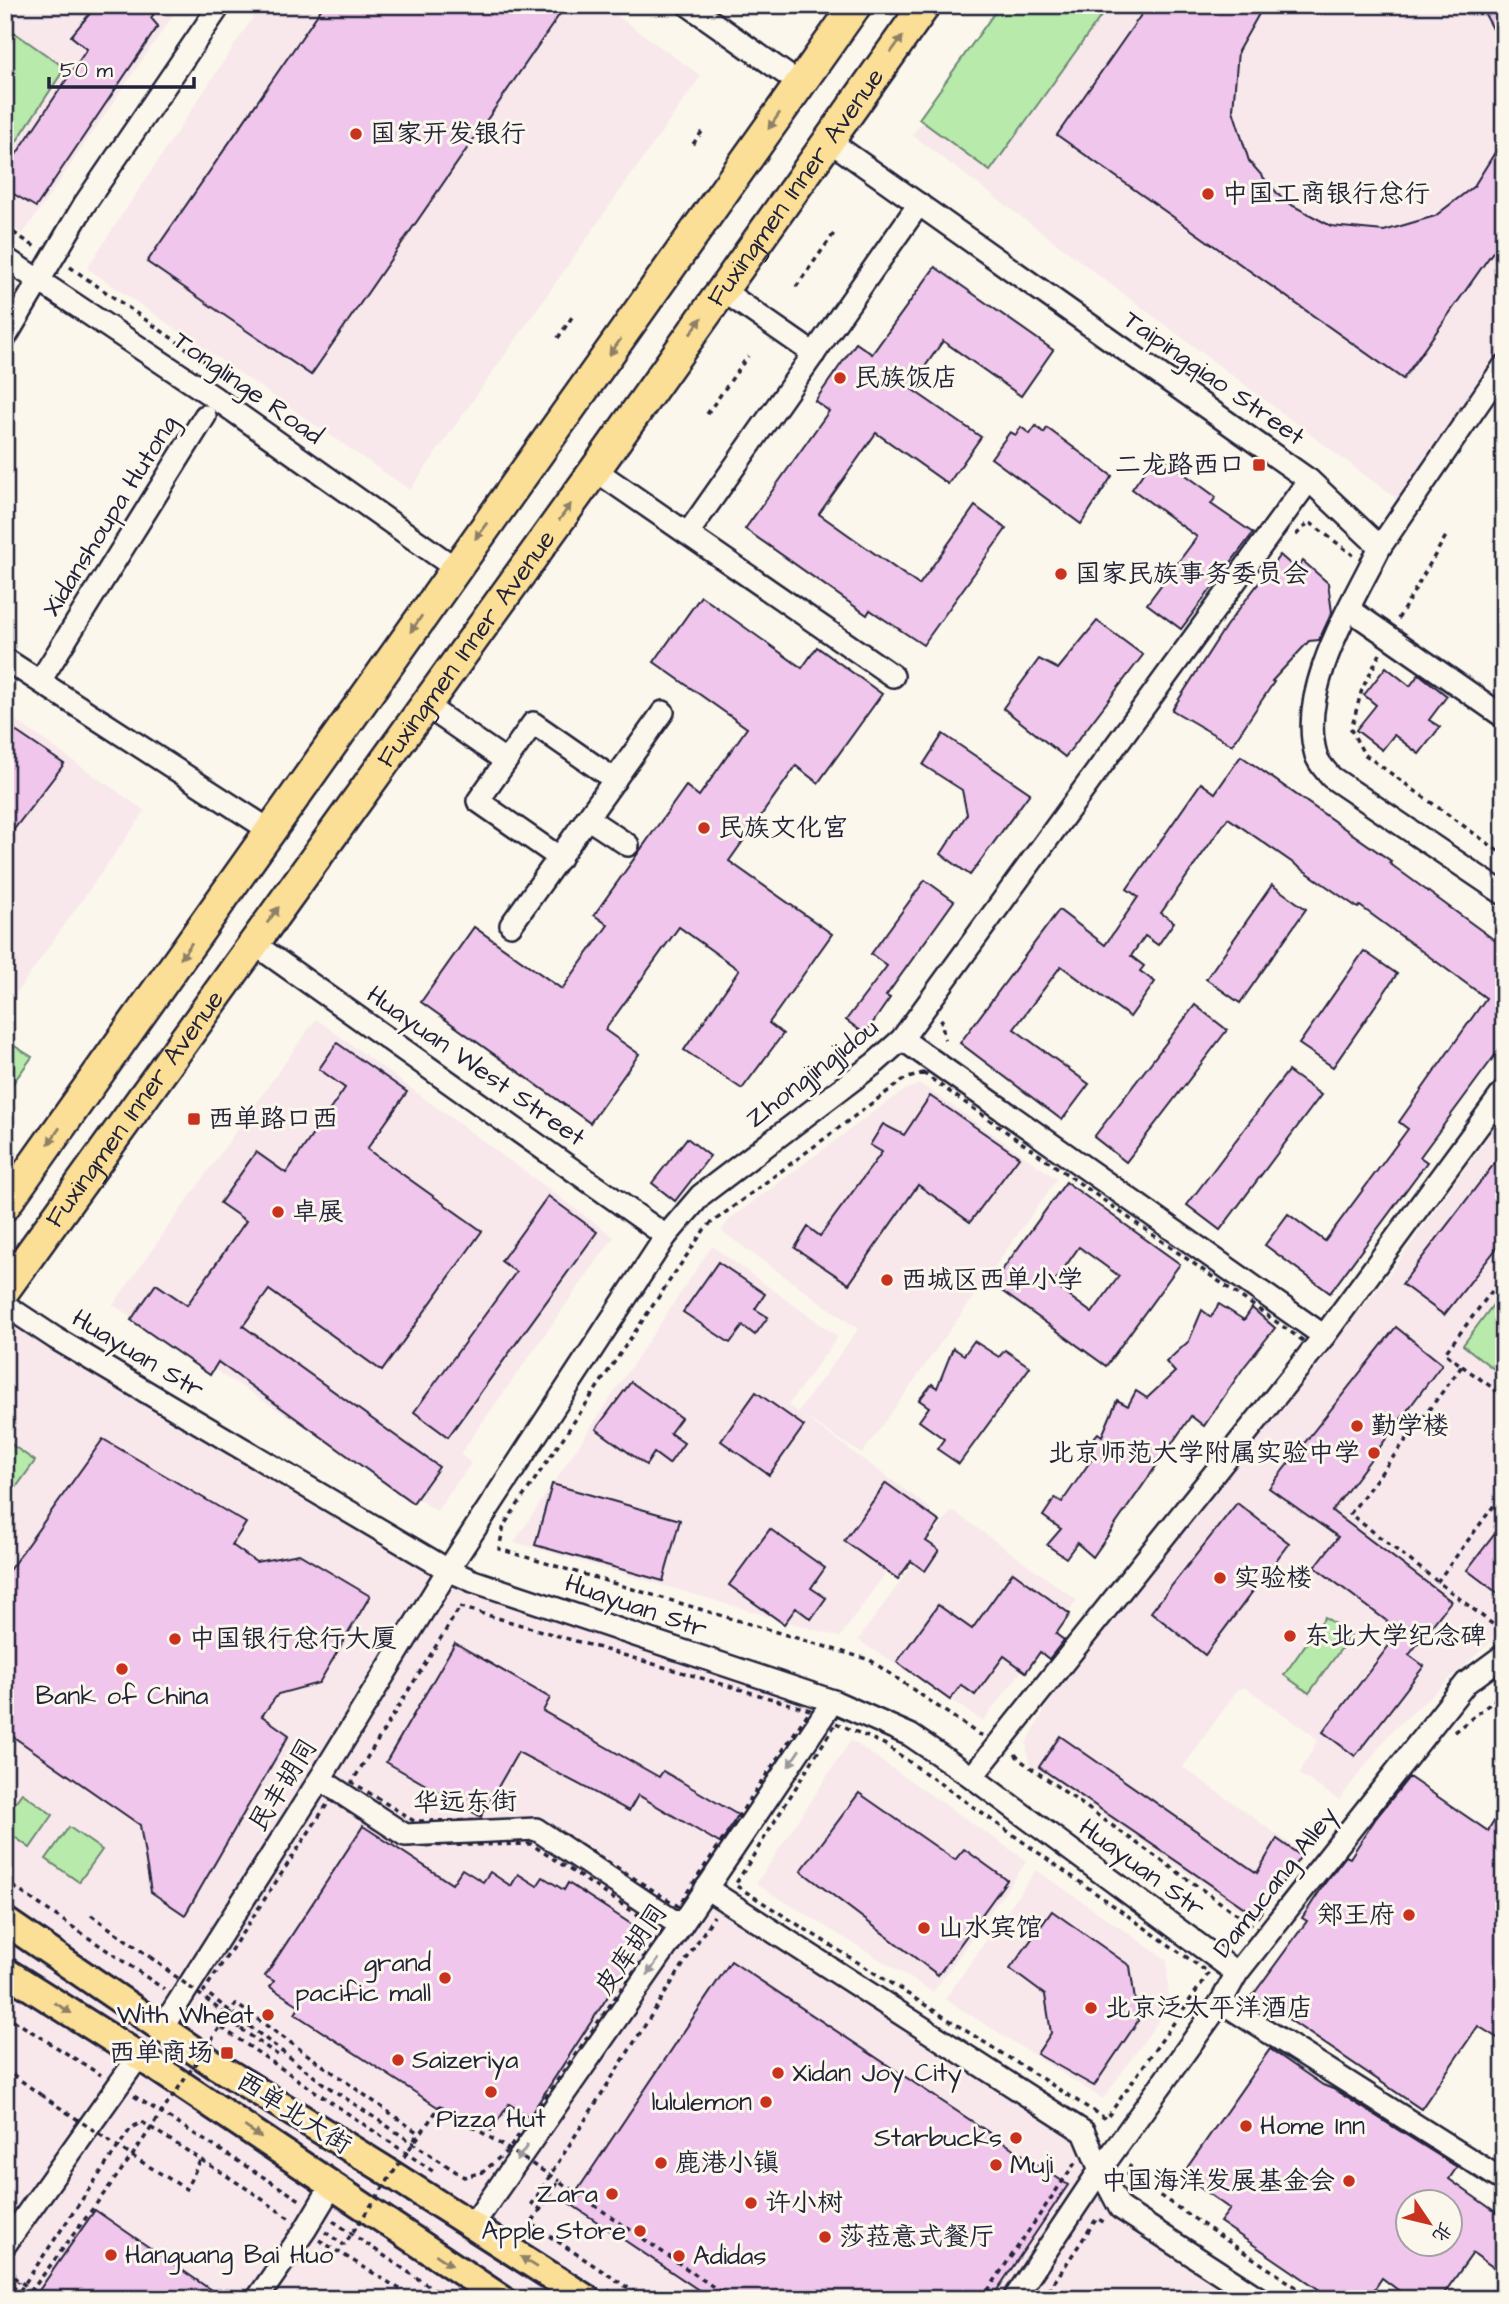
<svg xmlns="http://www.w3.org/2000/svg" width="1509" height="2304" viewBox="0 0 1509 2304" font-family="'Architects Daughter','LXGW WenKai TC',sans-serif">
	<rect width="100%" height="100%" fill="#fbf7ec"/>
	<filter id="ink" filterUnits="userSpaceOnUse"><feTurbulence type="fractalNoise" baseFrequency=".0143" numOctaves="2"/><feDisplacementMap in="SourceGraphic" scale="14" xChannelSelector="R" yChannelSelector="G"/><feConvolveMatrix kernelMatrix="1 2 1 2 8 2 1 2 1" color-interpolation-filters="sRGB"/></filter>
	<g filter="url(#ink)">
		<!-- built -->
		<g fill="#f8e8ec">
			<path d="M5 5H180L23 234 5 222Z"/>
			<path d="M261 5H602L701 76 410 490 87 268Z"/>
			<path d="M1000 5H1504V352L1398 500 912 135Z"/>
			<path d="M5 713 145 811 5 1009Z"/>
			<path d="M316 1019 614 1237 460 1454 471 1463 437 1511 113 1305Z"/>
			<path d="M921 1084 1057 1179 862 1454 801 1414 931 1509 840 1637 514 1542 712 1246 838 1337 788 1405 798 1412 858 1329 721 1231 731 1218 887 1102 907 1089Z"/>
			<path d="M1504 1114V1630L1391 1732 1339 1800 1299 1774 1318 1739 1246 1688 1238 1689 1183 1767 1304 1854 1257 1922 1029 1763 1026 1743 1062 1680 1388 1276Z"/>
			<path d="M5 1305 426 1557 819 1697 695 1882 1089 2144 1120 2208 1260 2299H5Z"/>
			<path d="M952 1510 1077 1600 983 1721 858 1640Z"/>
			<path d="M851 1740 1027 1861 933 1992 756 1884Z"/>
			<path d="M1036 1870 1167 1960 1169 2006 1103 2099 945 1999Z"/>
		</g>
		<!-- green -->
		<g fill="#b7eaab" stroke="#6c8673" stroke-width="2">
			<path d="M1000 5H1109L990 171 919 119Z"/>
			<path d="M5 26 65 68 5 159Z"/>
			<path d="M5 1040 32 1057 5 1094Z"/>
			<path d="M1504 1290V1377L1463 1345Z"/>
			<path d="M5 1440 35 1461 12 1493 5 1488Z"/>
			<path d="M1325 1617 1351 1635 1309 1693 1284 1675Z"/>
			<path d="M22 1793 53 1815 30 1848 5 1830V1816Z"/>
			<path d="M69 1827 102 1850 79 1882 46 1859Z"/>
		</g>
		<!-- building -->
		<g fill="#f0c6ed" stroke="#22223b" stroke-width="2" fill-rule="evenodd">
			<path d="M97 5H160L151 18 158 26 36 207 5 189V171L87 49 71 36Z"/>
			<path d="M324 5H566L311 375 147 262Z"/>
			<path d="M1148 5H1264L1238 51 1233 110 1249 161 1284 201 1331 226 1384 231 1435 216 1474 186 1504 138V236L1403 379 1057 135Z"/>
			<path d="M1480 5H1504V49Z"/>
			<path d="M935 267 1053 350 1021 396 943 341 910 388 981 437 948 484 876 433 819 514 919 585 975 506 1006 529 923 645 870 610 867 615 745 529 829 411 815 401 856 343 872 354Z"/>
			<path d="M1036 426 1044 433 1047 428 1112 476 1081 524 991 458 1010 432 1016 435 1021 427 1030 434Z"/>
			<path d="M1157 454 1216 497 1211 504 1253 533 1181 629 1147 604 1197 537 1132 489Z"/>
			<path d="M1280 555 1297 570 1303 561 1328 583 1332 612 1319 640 1309 641 1272 681 1274 682 1232 745 1172 710 1226 626Z"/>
			<path d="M701 596 802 668 817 647 882 694 818 783 796 766 729 861 832 934 769 1023 783 1034 742 1089 684 1050 739 970 679 927 605 1030 639 1054 590 1123 421 1002 474 927 562 989 608 925 594 915 686 786 699 796 747 728 654 662Z"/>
			<path d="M1097 621 1143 655 1065 757 1003 708 1039 659 1058 669Z"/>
			<path d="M1386 667 1410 686 1419 674 1447 696 1429 720 1440 727 1419 754 1394 735 1382 750 1356 730 1376 705 1364 695Z"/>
			<path d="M5 724 64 764 5 841Z"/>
			<path d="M943 734 1030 793 970 875 941 854 967 814 962 790 923 765Z"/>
			<path d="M1241 756 1391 861 1389 863 1504 947V1043L1420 1157 1427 1162 1330 1293 1265 1245 1288 1214 1325 1241 1408 1129 1399 1122 1486 998 1360 906 1358 908 1228 818 1161 913 1174 922 1158 945 1145 936 1131 956 1144 966 1140 971 1155 982 1130 1017 1061 966 1014 1029 1089 1084 1062 1120 960 1043 1059 910 1105 945 1138 897 1127 889 1201 783 1215 793Z"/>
			<path d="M925 880 954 901 886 996 890 998 865 1034 846 1020 887 966 871 954Z"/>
			<path d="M1272 885 1306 909 1240 1003 1206 979Z"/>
			<path d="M1364 951 1397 974 1333 1067 1299 1044Z"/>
			<path d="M1195 1005 1227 1030 1126 1162 1094 1137Z"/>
			<path d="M337 1043 407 1092 367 1149 482 1231 382 1371 269 1290 243 1326 439 1467 413 1503 218 1362 210 1375 131 1320 156 1284 187 1305 246 1221 220 1203 256 1152 286 1173 345 1088 319 1069Z"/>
			<path d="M1288 1071 1321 1095 1220 1230 1187 1205Z"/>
			<path d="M930 1096 1019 1157 970 1222 918 1185 849 1284 795 1248 808 1227 820 1236 882 1152 870 1145 883 1124 904 1135Z"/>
			<path d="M687 1138 710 1156 675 1201 652 1183Z"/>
			<path d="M1504 1151V1239L1444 1315 1402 1284Z"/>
			<path d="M1066 1182 1180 1264 1106 1366 992 1284ZM1079 1247 1119 1276 1092 1313 1053 1284Z"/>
			<path d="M548 1196 597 1232 448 1437 414 1412 516 1272 501 1261Z"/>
			<path d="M718 1262 765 1294 755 1309 768 1317 755 1335 743 1326 730 1343 683 1312Z"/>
			<path d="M1219 1304 1244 1320 1252 1308 1275 1328 1244 1367 1204 1426 1191 1416 1093 1557 1077 1543 1066 1558 1047 1545 1061 1529 1043 1516 1055 1498 1062 1502 1094 1456 1083 1451 1098 1433 1102 1436 1117 1400 1128 1406 1136 1391 1147 1398 1175 1372 1166 1362 1189 1341 1202 1310 1211 1317Z"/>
			<path d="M1396 1327 1442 1364 1332 1511 1451 1601 1409 1655 1424 1666 1355 1756 1323 1732 1400 1631 1315 1567 1338 1537 1269 1488Z"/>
			<path d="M974 1341 999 1357 1005 1350 1030 1367 959 1464 937 1449 944 1439 919 1421 929 1407 919 1400 932 1384 937 1388 953 1348 964 1355Z"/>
			<path d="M631 1382 681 1418 670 1433 684 1443 669 1464 654 1453 646 1465 596 1429Z"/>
			<path d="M756 1392 804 1426 769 1475 721 1441Z"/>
			<path d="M103 1439 246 1523 232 1545 256 1562 299 1554 370 1596 319 1683 278 1694 262 1716 289 1735 185 1915 151 1892 140 1825 5 1731V1576Z"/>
			<path d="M886 1483 940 1522 926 1541 939 1550 925 1571 911 1561 898 1579 844 1541Z"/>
			<path d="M552 1484 680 1520 663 1581 535 1545Z"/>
			<path d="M1237 1503 1289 1543 1205 1655 1151 1612Z"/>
			<path d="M1504 1522V1598L1467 1570Z"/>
			<path d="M770 1529 825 1568 811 1588 826 1598 811 1619 796 1608 784 1624 729 1585Z"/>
			<path d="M1013 1572 1070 1614 1056 1634 1064 1640 1049 1659 1040 1652 1026 1672 1004 1656 975 1695 961 1685 950 1700 897 1662 938 1605 972 1629Z"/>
			<path d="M455 1643 550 1698 543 1711 659 1777 663 1771 738 1815 721 1844 638 1795 629 1811 518 1752 481 1817 386 1762Z"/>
			<path d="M1060 1736 1257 1873 1277 1839 1301 1856 1258 1917 1039 1767Z"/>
			<path d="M1409 1777 1488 1831 1504 1805V2042L1478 2026 1421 2109 1253 1995 1307 1921 1302 1918 1325 1883 1346 1856 1350 1858 1376 1818Z"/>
			<path d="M859 1793 955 1860 964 1849 1007 1880 938 1975 801 1871Z"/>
			<path d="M363 1826 452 1884 462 1869 483 1882 490 1872 511 1886 518 1874 537 1886 543 1877 564 1890 568 1883 648 1935 529 2117 509 2104 491 2131 464 2114 459 2121 295 2014 300 2006 270 1987 274 1981 265 1976Z"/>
			<path d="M1052 1911 1130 1966 1138 2021 1094 2086 1037 2054 1051 2033 1045 1995 1010 1969Z"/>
			<path d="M731 1961 1068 2185 991 2299H712L569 2203Z"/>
			<path d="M1270 2049 1323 2085 1333 2089 1457 2167 1449 2179 1504 2218V2275L1473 2253 1440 2299H1410L1382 2278 1368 2299H1333L1220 2222 1230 2209 1182 2175ZM1408 2202H1450V2244H1408Z"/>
			<path d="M95 2210 224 2299H33Z"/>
		</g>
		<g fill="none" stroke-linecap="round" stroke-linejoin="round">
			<!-- minor casing -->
			<g stroke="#22223b" stroke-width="26">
				<g id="minor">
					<path d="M688 5 800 84"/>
					<path d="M828 140 1309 480 1380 547 1504 366"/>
					<path d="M5 258 215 398 455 568"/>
					<path d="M722 290 814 354"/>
					<path d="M5 338 84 205 220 5"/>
					<path d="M595 470 893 676"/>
					<path d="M688 533 919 204"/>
					<path d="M1380 547C1352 604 1297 690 1316 755 1318 763 1326 771 1331 777L1504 894"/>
					<path d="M1349 609 1504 717"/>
					<path d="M5 659 271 831"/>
					<path d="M40 681 205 416"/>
					<path d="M425 705 506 761"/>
					<path d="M587 818 628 845"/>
					<path d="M560 858 478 801 533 723 615 780"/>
					<path d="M511 925 663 712"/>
					<path d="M253 943 666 1236"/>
					<path d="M902 1039 1324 1336"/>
					<path d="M5 1305 55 1338 448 1570 473 1581 833 1701 910 1735 972 1777 1237 1973"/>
					<path d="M972 1777 1324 1336 1504 1091"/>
					<path d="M320 1779 405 1835 536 1829 681 1926"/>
					<path d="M706 1888 1084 2132 1100 2170 1120 2208 1260 2299"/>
					<path d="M1221 2002 1504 2181"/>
					<path d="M162 2028 320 1779 448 1570 666 1236 701 1195 875 1063 902 1039 1309 480"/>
					<path d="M472 2226 681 1926 833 1701"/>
					<path d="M5 2245 139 2056"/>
					<path d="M257 2299 305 2230 332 2185"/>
					<path d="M1014 2299 1100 2170 1221 2002 1237 1973 1466 1683 1504 1655"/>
				</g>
			</g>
			<!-- major casing -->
			<g stroke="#22223b" stroke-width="32">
				<g id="major">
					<path d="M5 1921 217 2066 382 2168 587 2299"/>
					<path d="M5 1971 139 2056 502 2299"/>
				</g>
			</g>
			<!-- highway casing -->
			<g stroke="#22223b" stroke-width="35">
				<g id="highway">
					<path d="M5 1205 856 5"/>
					<path id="s1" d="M5 1289 595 470 925 5"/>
				</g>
			</g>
			<!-- path -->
			<g stroke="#22223b" stroke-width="3.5" stroke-dasharray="5 5" stroke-linecap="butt">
				<path d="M693 144 704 129"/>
				<path d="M5 227 37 248"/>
				<path d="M70 267 229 378"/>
				<path d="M796 287 835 232"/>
				<path d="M558 338 572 317"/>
				<path d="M707 414 748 356"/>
				<path d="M1296 535 1309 522 1353 555"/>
				<path d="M1398 619 1446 536"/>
				<path d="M1380 654 1362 689 1351 730 1364 754 1504 855"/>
				<path d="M943 1019 941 1021 945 1040"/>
				<path d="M923 1073 1305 1342 1052 1662 989 1737 978 1734 870 1660 499 1549 504 1525 706 1227 903 1080Z"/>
				<path d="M1504 1275 1445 1353 1462 1366 1350 1514 1504 1633"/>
				<path d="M1462 1366 1504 1396"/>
				<path d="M1437 1582 1504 1492"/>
				<path d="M460 1607 810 1710 678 1906 542 1820 414 1821 352 1782Z"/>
				<path d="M836 1723 884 1744 1209 1973 1106 2119 735 1885Z"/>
				<path d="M1454 1732 1504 1693"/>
				<path d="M1015 1754 1020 1760 1252 1925"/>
				<path d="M330 1800 403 1846 531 1844 662 1931 509 2149 483 2172 464 2177 324 2084 204 1991Z"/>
				<path d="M5 1881 164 1989"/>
				<path d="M91 1915 150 1957"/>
				<path d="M197 2011 434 2172"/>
				<path d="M5 2015 101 2075"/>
				<path d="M241 2029 279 2056 281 2053"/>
				<path d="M5 2062 6 2060"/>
				<path d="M5 2069 41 2095"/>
				<path d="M134 2096 300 2200"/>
				<path d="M132 2156 186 2189 201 2159"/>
				<path d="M1131 2165 1126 2173 1314 2299"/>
				<path d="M542 2210 532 2204 714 1916"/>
				<path d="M333 2221 448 2299"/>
				<path d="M325 2232 344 2245"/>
				<path d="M319 2240 416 2299"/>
				<path d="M608 2290 621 2299"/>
				<path d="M7 2299 19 2281"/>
				<path d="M14 2299 131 2128 142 2122 252 2192 290 2219"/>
				<path d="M645 2299 531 2224 559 2181 731 2299"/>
				<path d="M982 2299 1075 2163"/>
				<path d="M1043 2299 1097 2218 1105 2223"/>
			</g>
			<!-- minor -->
			<use href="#minor" stroke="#fbf7ec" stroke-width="21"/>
			<!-- major -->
			<use href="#major" stroke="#fbdf96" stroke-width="26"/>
			<!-- highway -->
			<use href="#highway" stroke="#fbdf96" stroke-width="30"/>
			<!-- path-bridge -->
			<g stroke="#22223b" stroke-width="3.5" stroke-dasharray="5 5" stroke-linecap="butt">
				<path d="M150 1957 228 2016 241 2029"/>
				<path d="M41 2095 132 2156"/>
				<path d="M416 2140 440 2106 559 2181"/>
				<path d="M5 2271 32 2290 132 2156 236 2004 417 2132 414 2142 344 2245"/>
			</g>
		</g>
		<!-- one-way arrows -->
		<defs><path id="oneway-solid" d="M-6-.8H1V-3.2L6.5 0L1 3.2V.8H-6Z" transform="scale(1.75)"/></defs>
		<g fill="#8e8068">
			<use href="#oneway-solid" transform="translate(897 44) rotate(-54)"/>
			<use href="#oneway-solid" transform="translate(774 121) rotate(125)"/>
			<use href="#oneway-solid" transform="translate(696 326) rotate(-55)"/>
			<use href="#oneway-solid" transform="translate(615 347) rotate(126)"/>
			<use href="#oneway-solid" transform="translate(565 512) rotate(-54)"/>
			<use href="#oneway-solid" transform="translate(481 531) rotate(126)"/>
			<use href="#oneway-solid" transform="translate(416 624) rotate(125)"/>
			<use href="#oneway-solid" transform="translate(273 915) rotate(-54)"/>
			<use href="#oneway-solid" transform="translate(186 951) rotate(125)"/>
			<use href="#oneway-solid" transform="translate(54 1136) rotate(125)"/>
			<use href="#oneway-solid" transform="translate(63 2008) rotate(32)"/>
			<use href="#oneway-solid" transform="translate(253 2132) rotate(34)"/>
			<use href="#oneway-solid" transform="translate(444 2260) rotate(34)"/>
			<use href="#oneway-solid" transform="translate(529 2262) rotate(-148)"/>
		</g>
		<g fill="#99979c">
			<use href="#oneway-solid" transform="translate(794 1758) rotate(124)"/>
			<use href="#oneway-solid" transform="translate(653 1967) rotate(125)"/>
			<use href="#oneway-solid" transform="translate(522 2153) rotate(125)"/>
		</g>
	</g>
	<!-- markers -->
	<g fill="#c8321e" stroke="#fbf7ec" stroke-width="2.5">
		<circle cx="356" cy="134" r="7"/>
		<circle cx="1208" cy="194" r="7"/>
		<circle cx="840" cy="378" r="7"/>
		<rect x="1252" y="458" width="14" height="14" rx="3.5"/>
		<circle cx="1061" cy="574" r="7"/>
		<circle cx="704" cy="828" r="7"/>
		<rect x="187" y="1112" width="14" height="14" rx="3.5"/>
		<circle cx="278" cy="1212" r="7"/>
		<circle cx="887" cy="1280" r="7"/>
		<circle cx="1357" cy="1426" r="7"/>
		<circle cx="1374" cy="1453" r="7"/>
		<circle cx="1220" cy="1578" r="7"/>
		<circle cx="1290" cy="1636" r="7"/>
		<circle cx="175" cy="1639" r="7"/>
		<circle cx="122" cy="1669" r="7"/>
		<circle cx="1409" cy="1915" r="7"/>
		<circle cx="924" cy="1928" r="7"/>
		<circle cx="445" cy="1978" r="7"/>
		<circle cx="1091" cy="2008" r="7"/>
		<circle cx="268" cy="2015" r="7"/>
		<rect x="220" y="2046" width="14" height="14" rx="3.5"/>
		<circle cx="398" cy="2060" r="7"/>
		<circle cx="778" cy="2073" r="7"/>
		<circle cx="491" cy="2092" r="7"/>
		<circle cx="766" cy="2102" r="7"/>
		<circle cx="1246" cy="2126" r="7"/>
		<circle cx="1016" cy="2138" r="7"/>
		<circle cx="661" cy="2163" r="7"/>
		<circle cx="996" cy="2165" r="7"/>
		<circle cx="1349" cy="2181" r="7"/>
		<circle cx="612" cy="2194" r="7"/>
		<circle cx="751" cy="2203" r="7"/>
		<circle cx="640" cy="2231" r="7"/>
		<circle cx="825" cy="2237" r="7"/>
		<circle cx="111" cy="2255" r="7"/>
		<circle cx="679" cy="2256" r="7"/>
	</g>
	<g text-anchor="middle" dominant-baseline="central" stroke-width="6" stroke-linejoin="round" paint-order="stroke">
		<!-- poi labels -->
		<g font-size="26" fill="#22223b" stroke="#fbf7ec" text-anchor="start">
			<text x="370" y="134">国家开发银行</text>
			<text x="1222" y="194">中国工商银行总行</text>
			<text x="854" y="378">民族饭店</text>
			<text x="1245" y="465" text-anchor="end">二龙路西口</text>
			<text x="1075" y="574">国家民族事务委员会</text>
			<text x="718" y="828">民族文化宫</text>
			<text x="208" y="1119">西单路口西</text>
			<text x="292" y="1212">卓展</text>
			<text x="901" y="1280">西城区西单小学</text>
			<text x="1371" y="1426">勤学楼</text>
			<text x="1360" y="1453" text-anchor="end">北京师范大学附属实验中学</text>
			<text x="1234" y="1578">实验楼</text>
			<text x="1304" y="1636">东北大学纪念碑</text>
			<text x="189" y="1639">中国银行总行大厦</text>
			<text x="122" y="1696" text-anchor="middle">Bank of China</text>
			<text x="1395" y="1915" text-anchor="end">郑王府</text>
			<text x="938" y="1928">山水宾馆</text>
			<text x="431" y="1963" text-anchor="end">grand<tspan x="431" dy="30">pacific mall</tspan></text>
			<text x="1105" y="2008">北京泛太平洋酒店</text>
			<text x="254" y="2015" text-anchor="end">With Wheat</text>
			<text x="213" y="2053" text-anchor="end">西单商场</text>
			<text x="412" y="2060">Saizeriya</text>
			<text x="792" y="2073">Xidan Joy City</text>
			<text x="752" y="2102" text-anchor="end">lululemon</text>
			<text x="491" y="2119" text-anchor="middle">Pizza Hut</text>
			<text x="1260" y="2126">Home Inn</text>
			<text x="1002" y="2138" text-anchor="end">Starbucks</text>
			<text x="675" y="2163">鹿港小镇</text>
			<text x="1010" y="2165">Muji</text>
			<text x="1335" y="2181" text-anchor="end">中国海洋发展基金会</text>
			<text x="598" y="2194" text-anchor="end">Zara</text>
			<text x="765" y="2203">许小树</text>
			<text x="626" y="2231" text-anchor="end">Apple Store</text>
			<text x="839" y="2237">莎菈意式餐厅</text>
			<text x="125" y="2255">Hanguang Bai Huo</text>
			<text x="693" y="2256">Adidas</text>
		</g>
		<!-- street labels -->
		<g font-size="26" fill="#22223b" stroke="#fbf7ec">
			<text stroke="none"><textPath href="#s1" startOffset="1356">Fuxingmen Inner Avenue</textPath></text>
			<text transform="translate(1214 378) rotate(35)">Taipingqiao Street</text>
			<text transform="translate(248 388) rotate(35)">Tonglinge Road</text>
			<text transform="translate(110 516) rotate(-58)">Xidanshoupa Hutong</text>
			<text stroke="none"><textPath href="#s1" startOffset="789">Fuxingmen Inner Avenue</textPath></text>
			<text transform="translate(476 1066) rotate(35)">Huayuan West Street</text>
			<text transform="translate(812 1073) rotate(-38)">Zhongjingjidou</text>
			<text stroke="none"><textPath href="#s1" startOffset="222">Fuxingmen Inner Avenue</textPath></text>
			<text transform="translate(138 1354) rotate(31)">Huayuan Str</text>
			<text transform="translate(636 1606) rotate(19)">Huayuan Str</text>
			<text transform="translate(283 1785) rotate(-58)">民丰胡同</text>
			<text transform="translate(465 1802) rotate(-1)">华远东街</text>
			<text transform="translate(1142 1868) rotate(36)">Huayuan Str</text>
			<text transform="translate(1275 1882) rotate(-52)">Damucang Alley</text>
			<text transform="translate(631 1949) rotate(-55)">皮库胡同</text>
			<text transform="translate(294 2113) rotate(32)">西单北大街</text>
		</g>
	</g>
	<!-- margin -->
	<rect width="1509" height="2304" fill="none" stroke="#fbf7ec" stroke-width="28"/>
	<rect x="14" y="14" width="1481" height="2276" fill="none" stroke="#22223b" stroke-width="2.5" filter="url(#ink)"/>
	<!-- north arrow -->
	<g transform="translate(1429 2223) rotate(125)"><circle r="33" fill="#fbf7ec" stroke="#a4a2a5" stroke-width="2"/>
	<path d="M0-5L12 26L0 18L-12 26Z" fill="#c8321e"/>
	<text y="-10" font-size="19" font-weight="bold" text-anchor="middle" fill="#22223b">北</text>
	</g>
	<!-- scale -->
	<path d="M49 77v10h145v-10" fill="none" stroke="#22223b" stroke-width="3.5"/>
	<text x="60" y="77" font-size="21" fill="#22223b" stroke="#fbf7ec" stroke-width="5" paint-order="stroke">50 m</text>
</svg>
